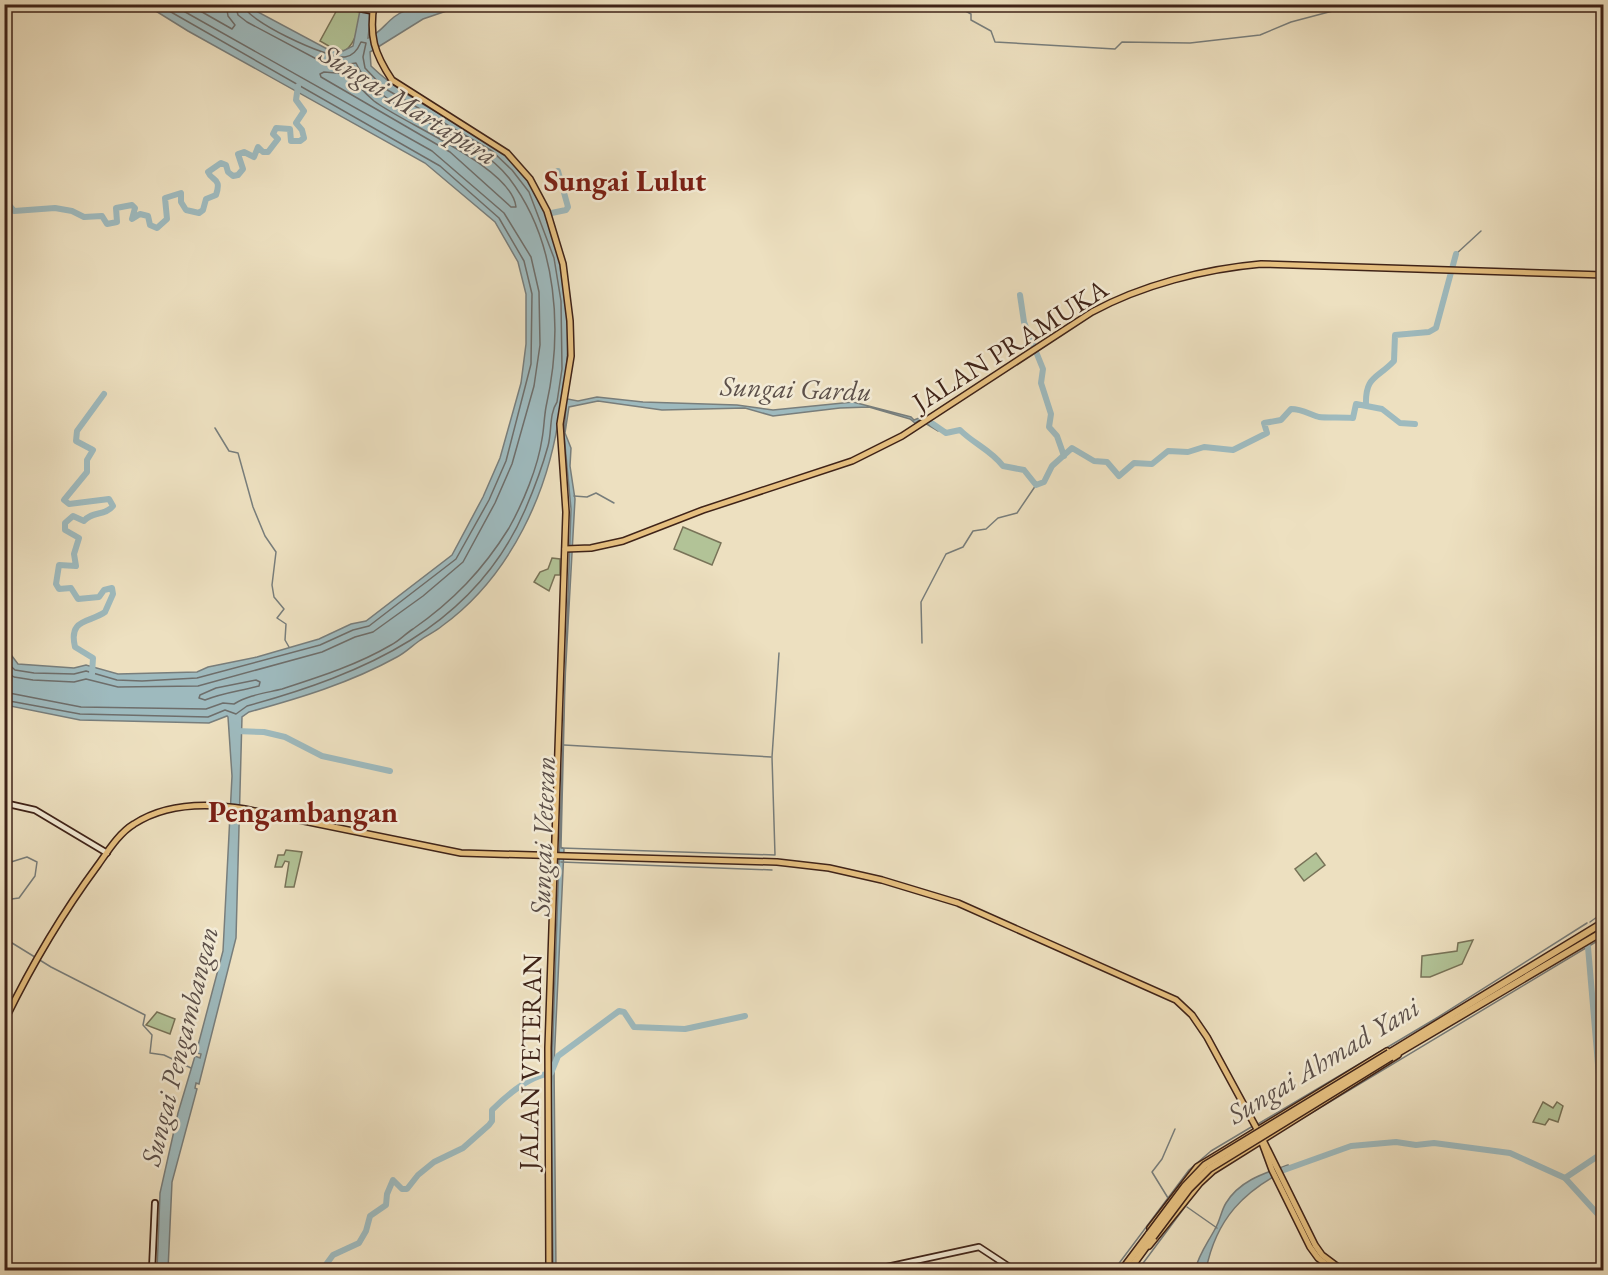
<svg xmlns="http://www.w3.org/2000/svg" width="1608" height="1275" viewBox="0 0 1608 1275" font-family="'EB Garamond',serif">
	<rect width="100%" height="100%" fill="#ede0c0"/>
	<filter id="stains"><feTurbulence type="fractalNoise" baseFrequency=".00333" numOctaves="4"/><feColorMatrix values="0 0 0 0 .2 0 0 0 0 .09 0 0 0 0 .02 0 0 0 .5 -.17"/></filter>
	<radialGradient id="worn" r=".72"><stop offset=".6" stop-color="#630" stop-opacity="0"/><stop offset="1" stop-color="#630" stop-opacity=".3"/></radialGradient>
	<!-- green -->
	<g fill="#b2c397" stroke="#787358" stroke-width="1.5">
		<path d="M338 8 361 11C359 24 357 42 345 51L334 49 320 41Z"/>
		<path d="M683 527 721 543 712 565 674 549Z"/>
		<path d="M552 558 560 559V575H555L549 591 534 582 540 572 548 569Z"/>
		<path d="M286 850 302 852 294 887H285L289 862 285 861 282 867H275L278 855H284Z"/>
		<path d="M1316 853 1325 865 1304 881 1295 869Z"/>
		<path d="M1473 940 1462 964 1430 977H1421L1422 956 1457 951 1458 943Z"/>
		<path d="M157 1012 175 1019 170 1034 146 1025Z"/>
		<path d="M1543 1102 1553 1108 1557 1102 1563 1106 1558 1122 1549 1119 1545 1125 1533 1122Z"/>
	</g>
	<!-- water -->
	<g fill="#9ebabe" stroke="#787e7c" stroke-width="1.5">
		<path d="M146 5H245L329 50 343 51 353 46 361 5H372L368 38C379 34 385 24 394 17 415 1 439 5 464 5L423 19 370 52 371 66C408 102 459 121 501 151 566 199 577 324 562 398L578 401 597 397 643 402 737 405 773 410 853 402 911 417 914 420 924 416 940 427 938 431 920 420 915 423 910 419 869 407 840 408 773 416 745 408 662 410 598 401 569 407 565 433 571 448 570 466 575 499 565 680 561 847 564 849 554 1065 556 1270H553L551 1093 571 509 564 434 566 408H560C550 490 511 576 442 626 435 632 427 635 419 641 412 646 405 653 397 657 350 683 300 698 249 712L242 717 236 938 199 1084 196 1083 195 1088 197 1089 172 1182 168 1270H157L160 1193 178 1113 195 1056 200 1058 201 1054 196 1053 223 951 232 776 228 717 227 716 209 723 80 720 5 705 4 655 12 656 18 664 74 668 86 665 118 674 197 672 208 667 257 657 319 639 351 624 366 621 452 555 483 497 500 458 521 383 526 344V294L518 262 495 222 425 163 188 31Z"/>
		<path d="M1288 1165 1290 1168C1244 1190 1216 1219 1206 1270H1195C1199 1254 1207 1244 1215 1229 1220 1221 1221 1211 1226 1203 1240 1180 1265 1173 1288 1165Z"/>
	</g>
	<g fill="none" stroke-linecap="round" stroke-linejoin="round">
		<!-- shore -->
		<g stroke="#6e6e6b" stroke-width="1.5">
			<path d="M188 4 232 29 235 25 228 16 226 4"/>
			<path d="M324 72 349 74C356 84 365 93 374 101 404 124 512 167 516 207H511L450 152 321 77 320 74Z"/>
			<path d="M4 660 15 670 34 673 74 674 86 671 117 680 142 681 197 678 320 645 353 630 369 626 456 559 489 500 506 461 531 364 532 294 524 261 499 218 440 166 157 4"/>
			<path d="M4 670 14 677 33 680 74 682 86 679 118 687 198 686 322 652 355 637 373 632 423 596 463 562 495 503 512 464 534 386 540 345 539 292 531 257 504 213 432 151 171 4"/>
			<path d="M256 680 260 682 259 686C240 691 222 693 205 700L199 698 200 695 216 688Z"/>
			<path d="M4 692 81 707 206 709 223 703 234 704C248 695 266 693 282 689 319 677 357 665 391 645 399 641 405 634 413 629 453 601 483 570 509 528 523 503 538 467 542 439 544 429 544 418 546 407 563 332 558 242 509 178 472 130 380 116 356 63L342 65 324 63 247 22 238 15 235 4"/>
			<path d="M4 700 80 714 208 717 225 710 236 714 247 706C363 674 474 628 525 510 534 489 542 468 548 446 552 432 549 414 557 402L562 369 561 301 554 258 529 192 512 170 492 151 384 88 365 68 363 57 366 43 361 42C358 49 354 56 345 57 328 59 244 20 243 4"/>
		</g>
		<!-- stream -->
		<g stroke="#787e7c" stroke-width="1.5">
			<path d="M953 4 971 14V20L991 31 995 42 1115 49 1122 42 1190 43 1260 35 1291 22 1359 4"/>
			<path d="M1456 254 1481 231"/>
			<path d="M215 428 229 451 238 453 253 507 265 536 276 552 272 585 274 597 284 609 277 618 286 624 285 640 289 647"/>
			<path d="M574 496 587 497 596 493 614 503"/>
			<path d="M922 643 921 602 946 554 963 547 973 531 986 529 998 518 1017 513 1036 485"/>
			<path d="M564 745 771 757"/>
			<path d="M561 848 775 855 772 757 779 653"/>
			<path d="M561 862 772 870"/>
			<path d="M4 900 19 898 35 876 37 862 27 857 11 862"/>
			<path d="M1590 922 1604 912"/>
			<path d="M4 938 51 967 145 1015 143 1025 152 1035 150 1053 164 1055 191 1068"/>
			<path d="M1258 1124 1435 1019 1587 923"/>
			<path d="M1265 1141 1604 937"/>
			<path d="M1168 1198 1152 1172 1162 1159 1175 1129"/>
			<path d="M1187 1207 1217 1228"/>
			<path d="M1114 1270 1189 1170 1211 1151 1253 1126"/>
			<path d="M1138 1270 1193 1196"/>
		</g>
		<!-- river -->
		<g stroke="#9ebabe" stroke-width="6">
			<path d="M4 199 14 211 55 208 72 211 84 217 102 216 107 224 117 222 116 208 132 205 135 208 132 219 140 214 148 216 150 225 157 228 167 219 165 198 181 193V202L186 210 199 213 203 210 206 199 216 195C222 177 212 182 208 172L221 163 226 165 228 172 233 176 238 175 243 169 238 154 244 152 254 157 258 147 263 152H268L278 139 273 134 276 128 290 129 291 141H300L304 138 302 130 296 123 304 111 296 100 298 86"/>
			<path d="M542 215 566 210 568 207 558 171"/>
			<path d="M1020 295 1024 322 1043 369 1041 383 1051 414 1049 427 1057 436 1064 456"/>
			<path d="M1366 405C1365 376 1377 379 1394 361L1395 335 1429 332 1436 328 1456 254"/>
			<path d="M933 424 946 433 960 430C974 444 991 450 1003 466L1024 470 1036 485 1044 482 1052 466 1072 448 1094 461 1107 462 1119 476 1134 463 1152 464 1168 451 1188 452 1204 447 1233 450 1267 433 1264 423 1281 420 1291 409C1302 409 1309 414 1319 417 1325 418 1346 417 1353 418L1356 404 1382 409 1400 423 1415 424"/>
			<path d="M92 674 93 658 75 647C68 618 90 623 105 612L113 594 112 588 104 590 99 597 78 599 71 588 59 589 56 584 59 565 76 566 74 554 79 538 65 530V523L73 516 84 521C92 511 105 516 113 506L109 499 69 504 64 500 87 472V460L93 450 76 441 77 431 104 394"/>
			<path d="M236 731 264 732 285 737 322 756 390 771"/>
			<path d="M1284 1170 1351 1146 1396 1142 1416 1145 1434 1143 1510 1153 1565 1178 1604 1221"/>
			<path d="M1565 1178 1598 1156 1600 1149 1599 1076 1588 947"/>
			<path d="M322 1270 333 1255 359 1243 366 1231 370 1216 386 1205 387 1194 393 1180 402 1189H407L418 1175 434 1162 463 1148 489 1125 492 1121V1110C507 1095 530 1076 551 1073L558 1056 619 1011 624 1012 634 1027 685 1029 745 1016"/>
		</g>
		<!-- secondary casing -->
		<g stroke="#3f2318" stroke-width="8">
			<g id="secondary">
				<path d="M335 4 373 11"/>
				<path d="M4 803 35 810 107 853"/>
				<path d="M152 1270 155 1203"/>
				<path d="M873 1270 979 1247 1014 1270"/>
			</g>
		</g>
		<!-- primary casing -->
		<g stroke="#3f2318" stroke-width="8">
			<g id="primary">
				<path d="M374 4C369 36 374 53 392 80L507 153 530 179 547 211 563 264 570 321 571 356 560 424 566 512 548 1048 549 1270"/>
				<path d="M565 549 591 548 623 541 703 510 852 461 902 436 1092 312C1142 285 1204 269 1261 264L1604 275"/>
				<path d="M4 1022C31 966 61 915 98 865 108 851 119 833 134 824 166 803 209 803 245 809L461 853 777 862 829 868 882 880 958 903 1176 1000 1192 1015 1207 1037 1264 1142 1315 1245 1322 1255 1342 1270"/>
				<path d="M1261 1140 1272 1170 1310 1247 1318 1258 1334 1270"/>
				<path d="M1150 1228 1197 1167 1387 1051"/>
				<path d="M1149 1246 1200 1183 1213 1171 1398 1055"/>
			</g>
		</g>
		<!-- highway casing -->
		<g stroke="#3f2318" stroke-width="9">
			<g id="highway">
				<path d="M1389 1053 1604 922"/>
				<path d="M1391 1057 1604 931"/>
				<path d="M1122 1270 1149 1234"/>
				<path d="M1129 1270 1153 1237"/>
			</g>
		</g>
		<!-- secondary -->
		<use href="#secondary" stroke="#f3ebd6" stroke-width="4.5"/>
		<!-- primary -->
		<use href="#primary" stroke="#e6c080" stroke-width="5"/>
		<!-- highway -->
		<use href="#highway" stroke="#e6c080" stroke-width="6"/>
		<!-- highway-bridge casing -->
		<g stroke="#3f2318" stroke-width="9" stroke-linecap="butt">
			<g id="highway-bridge">
				<path d="M1149 1234 1185 1186 1205 1165 1389 1053"/>
				<path d="M1153 1237 1189 1189 1209 1169 1391 1057"/>
			</g>
		</g>
		<!-- highway-bridge -->
		<use href="#highway-bridge" stroke="#e6c080" stroke-width="6"/>
	</g>
	<g text-anchor="middle" dominant-baseline="central" stroke-width="5" stroke-linejoin="round" paint-order="stroke">
		<!-- street labels -->
		<g font-size="27" fill="#3f2318" stroke="#f3ebd6">
			<text transform="translate(1010 345) rotate(-32)">JALAN PRAMUKA</text>
			<text transform="translate(530 1062) rotate(-89)">JALAN VETERAN</text>
		</g>
		<!-- water labels -->
		<g font-size="28" font-style="italic" fill="#5c504a" stroke="#f3ebd6">
			<text transform="translate(409 104) rotate(32)">Sungai Martapura</text>
			<text transform="translate(796 388) rotate(2)">Sungai Gardu</text>
			<text transform="translate(542 836) rotate(-88)">Sungai Veteran</text>
			<text transform="translate(179 1046) rotate(-76)">Sungai Pengambangan</text>
			<text transform="translate(1323 1060) rotate(-31)">Sungai Ahmad Yani</text>
		</g>
		<!-- quarter labels -->
		<g font-size="30" font-weight="bold" fill="#7a1f14" stroke="#f3ebd6">
			<text x="625" y="180">Sungai Lulut</text>
			<text x="303" y="811">Pengambangan</text>
		</g>
	</g>
	<!-- margin -->
	<rect width="1608" height="1275" fill="none" stroke="#ede0c0" stroke-width="24"/>
	<rect x="6" y="6" width="1596" height="1263" fill="none" stroke="#3f2318" stroke-width="3"/>
	<rect x="12" y="12" width="1584" height="1251" fill="none" stroke="#3f2318" stroke-width="1.5"/>
	<rect width="100%" height="100%" filter="url(#stains)"/>
	<rect width="100%" height="100%" fill="url(#worn)"/>
</svg>
